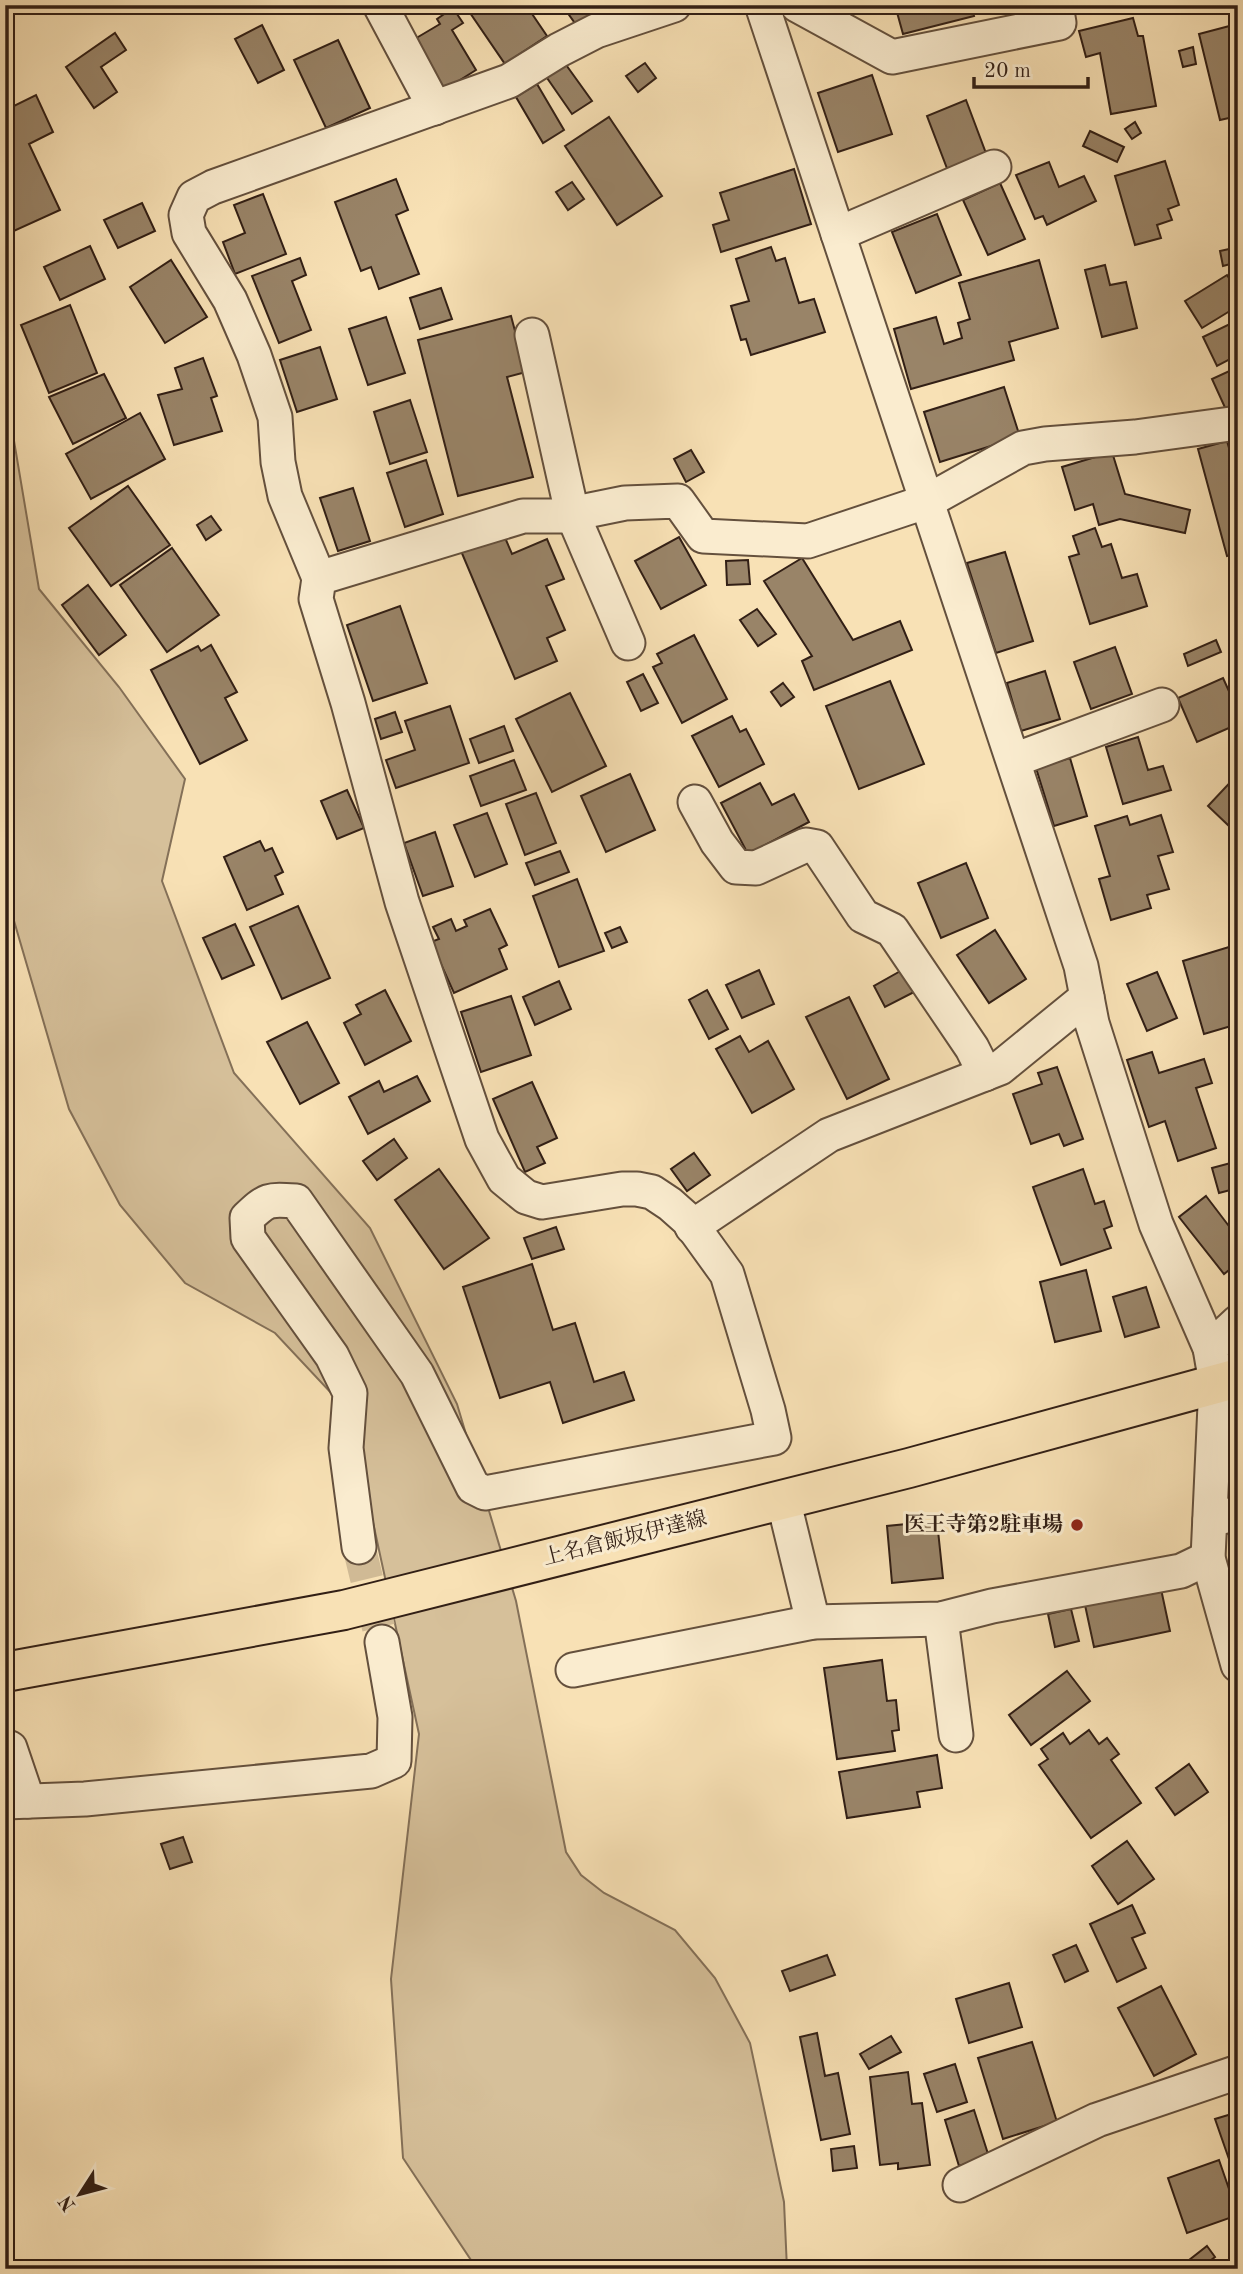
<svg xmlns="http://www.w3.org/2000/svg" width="1243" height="2274" viewBox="0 0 1243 2274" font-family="'Old Standard TT','Noto Serif JP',serif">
	<rect width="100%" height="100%" fill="#f8e1b5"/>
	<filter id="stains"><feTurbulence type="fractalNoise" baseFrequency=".00286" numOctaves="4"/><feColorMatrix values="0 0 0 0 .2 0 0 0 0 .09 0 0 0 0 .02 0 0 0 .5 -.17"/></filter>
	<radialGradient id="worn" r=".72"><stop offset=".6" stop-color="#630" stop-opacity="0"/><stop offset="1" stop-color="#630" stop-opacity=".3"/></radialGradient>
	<!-- green -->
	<path fill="#d6c09a" stroke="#847058" stroke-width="2" d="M5 359 8 368 13 435 39 589 119 687 185 779 162 881 234 1073 370 1228 457 1404 516 1601 566 1852 581 1875 604 1893 675 1930 715 1978 750 2043 784 2202 787 2269H482L471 2260 403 2158 391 1979 419 1734 349 1412 275 1333 185 1283 120 1205 69 1109 5 890Z"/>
	<!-- building -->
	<g fill="#998468" stroke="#321f15" stroke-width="2">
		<path d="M469 5H526L547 36 505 64 466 7Z"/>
		<path d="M562 5H606L577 26Z"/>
		<path d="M895 5H971L974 16 903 34Z"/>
		<path d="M1232 5H1238V116L1220 120 1199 34 1237 24Z"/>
		<path d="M453 8 463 23 452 30 476 70 444 90 413 40 440 24 437 19Z"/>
		<path d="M1133 18 1138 36H1143L1156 106 1111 114 1100 53 1086 57 1079 31Z"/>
		<path d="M262 25 284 70 258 83 235 39Z"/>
		<path d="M115 33 126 50 101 67 117 92 94 108 66 67Z"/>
		<path d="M338 40 370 108 326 128 294 60Z"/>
		<path d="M1193 47 1196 64 1183 67 1179 51Z"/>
		<path d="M564 62 592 101 572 114 545 75Z"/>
		<path d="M645 63 656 78 638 92 626 76Z"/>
		<path d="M872 75 892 134 838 152 818 93Z"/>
		<path d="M537 84 564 130 543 143 516 97Z"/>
		<path d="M5 93 12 107 36 95 53 132 29 144 60 210 5 235Z"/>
		<path d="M966 100 987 156 948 171 927 116Z"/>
		<path d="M609 117 662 196 617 225 565 146Z"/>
		<path d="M1135 122 1141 133 1132 139 1125 129Z"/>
		<path d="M1238 126V149L1233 128Z"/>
		<path d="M1090 131 1124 147 1117 162 1083 146Z"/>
		<path d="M1165 161 1179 205 1168 209 1172 220 1157 225 1161 238 1135 245 1115 176Z"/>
		<path d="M1049 162 1059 187 1084 176 1096 201 1047 225 1043 216 1035 219 1016 175Z"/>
		<path d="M794 169 811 224 721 252 713 225 729 220 720 193Z"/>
		<path d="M396 179 408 210 396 215 419 274 379 289 371 267 361 271 335 202Z"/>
		<path d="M572 182 584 199 568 210 556 192Z"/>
		<path d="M1000 183 1025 239 988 255 963 200Z"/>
		<path d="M263 194 286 254 235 274 223 242 245 233 234 205Z"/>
		<path d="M142 203 155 231 118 248 104 220Z"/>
		<path d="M937 214 961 275 916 293 892 232Z"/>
		<path d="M90 246 105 279 60 300 44 267Z"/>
		<path d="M771 247 776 261 785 258 799 303 814 299 825 332 751 355 746 339 741 340 731 306 749 301 736 259Z"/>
		<path d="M1238 247V262L1223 266 1220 251Z"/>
		<path d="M300 258 306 275 292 281 311 330 279 343 252 276Z"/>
		<path d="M171 260 207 317 165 343 130 287Z"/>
		<path d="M1039 260 1058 328 1009 342 1014 360 911 389 894 329 936 317 944 344 962 338 958 323 970 319 959 283Z"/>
		<path d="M1105 265 1110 285 1126 282 1137 328 1102 337 1085 270Z"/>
		<path d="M1227 275 1238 292V306L1202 328 1185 301Z"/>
		<path d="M441 288 452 319 420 329 410 298Z"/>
		<path d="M70 305 97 373 49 393 21 325Z"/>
		<path d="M511 316 526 372 507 377 533 477 458 496 418 340Z"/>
		<path d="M386 317 405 373 368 385 349 329Z"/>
		<path d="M1238 320V355L1217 366 1203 337Z"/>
		<path d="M320 347 337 399 297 412 280 360Z"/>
		<path d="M203 358 217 396 211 398 222 431 174 445 158 395 182 389 175 368Z"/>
		<path d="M1238 367V407L1227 412 1212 379Z"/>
		<path d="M104 374 126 418 73 444 49 397Z"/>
		<path d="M1004 387 1020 437 940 462 924 412Z"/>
		<path d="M410 400 427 452 390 464 374 412Z"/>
		<path d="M140 413 165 459 91 499 66 454Z"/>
		<path d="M1227 441 1238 479V553L1227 556 1198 449Z"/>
		<path d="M691 450 704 472 686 482 674 459Z"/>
		<path d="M1112 452 1125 494 1190 510 1185 533 1120 519 1099 525 1093 504 1075 510 1062 467Z"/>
		<path d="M426 460 443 514 405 527 387 473Z"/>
		<path d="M128 486 170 545 111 586 69 528Z"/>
		<path d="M353 488 370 541 338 551 320 498Z"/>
		<path d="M211 516 221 530 206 540 197 525Z"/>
		<path d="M1095 528 1102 547 1111 544 1122 578 1137 574 1147 606 1090 624 1069 557 1079 554 1073 536Z"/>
		<path d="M503 533 512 554 547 539 564 579 546 586 565 630 547 638 557 661 515 679 461 551Z"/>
		<path d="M679 537 706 585 661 609 635 561Z"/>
		<path d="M172 548 219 615 167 652 120 585Z"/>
		<path d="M1005 552 1033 641 996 653 967 563Z"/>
		<path d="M802 558 853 640 900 621 912 650 814 690 802 661 812 656 764 581Z"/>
		<path d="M748 560 750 584 727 585 726 561Z"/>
		<path d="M88 585 126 635 99 655 62 605Z"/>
		<path d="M400 606 427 683 373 701 347 625Z"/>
		<path d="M757 609 776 634 758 646 740 620Z"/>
		<path d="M694 635 727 699 682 723 653 667 662 663 657 654Z"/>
		<path d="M1216 640 1221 652 1188 666 1184 654Z"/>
		<path d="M211 645 237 692 225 698 247 740 200 764 151 670 198 646 201 651Z"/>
		<path d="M1115 647 1132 694 1091 709 1074 662Z"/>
		<path d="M1045 671 1060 719 1021 731 1007 683Z"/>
		<path d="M643 674 658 703 641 711 627 682Z"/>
		<path d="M1223 678 1238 711V724L1197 742 1178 698Z"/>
		<path d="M890 681 924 764 859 789 826 706Z"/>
		<path d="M783 683 794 697 781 706 771 692Z"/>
		<path d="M570 693 606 766 552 792 516 719Z"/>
		<path d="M450 706 469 763 396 788 386 760 415 750 405 721Z"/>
		<path d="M395 712 402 732 381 739 375 719Z"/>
		<path d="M732 716 740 732 746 729 764 764 719 787 692 736Z"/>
		<path d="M504 726 513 751 479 763 470 739Z"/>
		<path d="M1138 737 1148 770 1163 766 1171 790 1123 804 1106 747Z"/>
		<path d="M1070 758 1087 816 1054 826 1036 768Z"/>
		<path d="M514 760 526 790 481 806 470 776Z"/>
		<path d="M630 774 655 830 606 852 581 796Z"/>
		<path d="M1238 774V817L1229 826 1208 806Z"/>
		<path d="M760 783 772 805 794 794 809 822 748 854 721 803Z"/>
		<path d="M347 790 364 828 337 839 321 801Z"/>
		<path d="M536 793 556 843 525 855 506 804Z"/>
		<path d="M487 813 507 864 475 877 454 825Z"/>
		<path d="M1161 815 1173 852 1158 856 1169 889 1147 895 1151 908 1111 920 1099 879 1110 876 1095 826 1127 816 1130 825Z"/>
		<path d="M435 832 453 886 423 896 404 843Z"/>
		<path d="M260 841 265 851 272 848 283 872 275 876 283 894 247 910 224 857Z"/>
		<path d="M560 851 569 872 535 885 526 863Z"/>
		<path d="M966 863 988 918 941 938 918 883Z"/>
		<path d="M1232 863H1238V911H1231Z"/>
		<path d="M577 879 604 951 559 967 533 896Z"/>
		<path d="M298 906 330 978 282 999 250 927Z"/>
		<path d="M490 909 507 945 499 949 507 969 454 993 431 942 439 939 433 927 451 919 456 931 467 926 464 920Z"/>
		<path d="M235 924 254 965 222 979 203 938Z"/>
		<path d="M620 927 627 942 612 948 605 933Z"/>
		<path d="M995 930 1026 979 989 1003 957 955Z"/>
		<path d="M1229 947 1238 975V1024L1204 1034 1183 961Z"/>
		<path d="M904 969 916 991 885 1007 874 986Z"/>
		<path d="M759 970 774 1004 742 1018 726 985Z"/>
		<path d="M1157 972 1177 1018 1147 1031 1127 984Z"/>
		<path d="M559 981 571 1009 535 1025 523 997Z"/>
		<path d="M385 990 411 1041 365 1065 344 1023 361 1014 356 1005Z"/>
		<path d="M707 990 728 1029 709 1039 689 1000Z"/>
		<path d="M511 996 531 1055 481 1072 461 1012Z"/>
		<path d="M849 997 889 1079 847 1099 806 1017Z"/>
		<path d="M307 1022 339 1083 300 1104 267 1042Z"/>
		<path d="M740 1036 749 1052 768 1041 794 1089 752 1113 716 1049Z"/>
		<path d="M1152 1052 1159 1073 1204 1059 1212 1083 1196 1088 1216 1148 1178 1161 1165 1121 1149 1127 1127 1060Z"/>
		<path d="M1057 1067 1083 1139 1064 1146 1059 1134 1031 1144 1013 1094 1042 1084 1038 1073Z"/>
		<path d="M417 1076 430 1101 368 1134 349 1097 379 1081 384 1092Z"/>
		<path d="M532 1082 557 1138 537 1147 545 1163 525 1172 493 1099Z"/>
		<path d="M394 1139 407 1158 377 1180 363 1161Z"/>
		<path d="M694 1153 710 1175 687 1191 671 1169Z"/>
		<path d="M1238 1161V1188L1219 1193 1212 1168Z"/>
		<path d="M439 1169 489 1238 444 1269 395 1200Z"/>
		<path d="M1083 1169 1095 1204 1104 1201 1112 1226 1104 1229 1111 1248 1061 1265 1033 1187Z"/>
		<path d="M1206 1196 1238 1238V1263L1224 1274 1179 1217Z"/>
		<path d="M556 1227 564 1249 532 1259 524 1238Z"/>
		<path d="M532 1264 553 1330 575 1323 594 1382 624 1372 634 1400 563 1423 550 1382 500 1398 463 1287Z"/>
		<path d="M1086 1270 1101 1331 1055 1342 1040 1282Z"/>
		<path d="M1146 1287 1159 1327 1125 1337 1113 1297Z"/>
		<path d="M937 1521 943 1578 892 1583 887 1526Z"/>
		<path d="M1161 1589 1170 1631 1094 1647 1085 1605Z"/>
		<path d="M1071 1609 1079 1641 1055 1647 1048 1614Z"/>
		<path d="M882 1660 887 1701 896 1700 899 1730 892 1731 895 1751 837 1759 824 1668Z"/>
		<path d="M1067 1671 1090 1701 1031 1745 1009 1715Z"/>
		<path d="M1089 1730 1099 1744 1107 1738 1119 1754 1111 1760 1141 1803 1091 1838 1039 1765 1048 1759 1041 1749 1063 1733 1070 1744Z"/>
		<path d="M937 1755 942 1788 917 1792 920 1807 847 1818 839 1772Z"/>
		<path d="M1189 1764 1208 1792 1175 1815 1156 1788Z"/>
		<path d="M183 1837 192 1862 170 1869 161 1844Z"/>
		<path d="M1127 1841 1154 1879 1118 1904 1092 1866Z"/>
		<path d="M1132 1905 1145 1933 1132 1938 1146 1968 1117 1982 1090 1924Z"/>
		<path d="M1076 1945 1088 1971 1065 1982 1053 1955Z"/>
		<path d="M827 1955 835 1975 790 1991 782 1971Z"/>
		<path d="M1009 1983 1022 2027 969 2043 956 1999Z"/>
		<path d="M1161 1986 1196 2054 1154 2076 1118 2008Z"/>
		<path d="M817 2033 825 2076 838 2073 850 2134 821 2140 800 2037Z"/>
		<path d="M891 2036 901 2052 869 2069 860 2054Z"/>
		<path d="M1032 2042 1057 2122 1003 2139 978 2058Z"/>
		<path d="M955 2064 967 2102 937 2112 924 2074Z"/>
		<path d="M908 2072 912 2104 922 2103 930 2165 898 2169V2163L880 2165 870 2077Z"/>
		<path d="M974 2110 989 2157 959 2166 945 2120Z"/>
		<path d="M1238 2112V2185L1215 2119Z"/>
		<path d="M854 2146 857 2168 833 2171 831 2149Z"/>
		<path d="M1219 2160 1238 2215 1187 2233 1168 2178Z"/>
		<path d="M1207 2246 1215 2257 1199 2269H1187L1184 2264Z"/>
	</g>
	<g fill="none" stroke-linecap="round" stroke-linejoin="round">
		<!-- minor-tunnel -->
		<path stroke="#d0ba95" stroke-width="33" stroke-dasharray="33 17" stroke-linecap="butt" d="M359 1547 382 1642"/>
		<!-- minor casing -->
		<g stroke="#64503d" stroke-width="37">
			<g id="minor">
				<path d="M380 5 435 108"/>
				<path d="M762 5 1081 966 1092 1023 1156 1224 1210 1348 1216 1383 1208 1558 1238 1665"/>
				<path d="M797 5 892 57 1059 23 1056 5"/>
				<path d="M838 234 994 167"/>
				<path d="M532 335 572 513 628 643"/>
				<path d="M319 578 285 496 278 462 275 417 254 355 230 300 189 233 186 215 194 197 213 187 509 81 559 50 596 31 674 5"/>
				<path d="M1014 760 1162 705"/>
				<path d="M695 802 717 842 736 867 756 868 806 845 817 847 863 916 892 930 972 1048 985 1074"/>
				<path d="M692 1227 829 1135 1000 1068 1087 997"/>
				<path d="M1210 1348 1238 1322"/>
				<path d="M783 1499 813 1622"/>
				<path d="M1210 1520 1238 1513"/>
				<path d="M359 1547 346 1448 350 1393 332 1356 248 1238 247 1218C267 1199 268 1199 296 1201L417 1374 473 1487 485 1493 774 1438 768 1410 727 1274 688 1220 670 1204 652 1192 637 1189H622L542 1202 526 1197 504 1179 482 1139 402 902 348 703 316 599 319 578 523 516H561L625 503 678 501 703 536 808 541 928 501 1023 448 1045 444 1135 437 1238 423"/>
				<path d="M941 1619 956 1735"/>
				<path d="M573 1670 813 1622 941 1619 992 1606 1181 1571 1208 1558"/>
				<path d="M10 1748 28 1801"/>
				<path d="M5 1802 85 1799 371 1771 394 1761 395 1717 382 1642"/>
				<path d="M960 2185 1097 2120 1238 2072"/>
			</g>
		</g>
		<!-- primary casing -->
		<g stroke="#321f15" stroke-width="42">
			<path id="primary" d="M5 1672 344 1610 909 1468 1238 1378"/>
		</g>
		<!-- minor -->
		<use href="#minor" stroke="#faeccf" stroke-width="33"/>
		<!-- primary -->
		<use href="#primary" stroke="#f8e1b5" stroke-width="38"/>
	</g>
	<!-- markers -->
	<circle fill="#8f2418" stroke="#faeccf" stroke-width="2.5" cx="1077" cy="1525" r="7"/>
	<g text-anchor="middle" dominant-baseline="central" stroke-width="6" stroke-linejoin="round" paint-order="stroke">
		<!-- poi labels -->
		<g font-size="21" font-weight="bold" fill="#321f15" stroke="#faeccf" text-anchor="end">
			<text x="1063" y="1525">医王寺第2駐車場</text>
		</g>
		<!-- street labels -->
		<g font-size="21" fill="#321f15" stroke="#faeccf">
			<text transform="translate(625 1539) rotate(-14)">上名倉飯坂伊達線</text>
		</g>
	</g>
	<!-- margin -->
	<rect width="1243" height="2274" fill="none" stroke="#f8e1b5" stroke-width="28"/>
	<rect x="7" y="7" width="1229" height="2260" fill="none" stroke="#321f15" stroke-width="3.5"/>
	<rect x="14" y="14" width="1215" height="2246" fill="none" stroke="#321f15" stroke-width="2"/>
	<!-- north arrow -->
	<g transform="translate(80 2194) rotate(234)" stroke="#faeccf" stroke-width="5" paint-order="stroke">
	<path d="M0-5L12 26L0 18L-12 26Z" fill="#321f15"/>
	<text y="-10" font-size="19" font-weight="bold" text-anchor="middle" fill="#321f15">N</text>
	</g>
	<!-- scale -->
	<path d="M974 77v10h114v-10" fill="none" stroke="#321f15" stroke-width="3.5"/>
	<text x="984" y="77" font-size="21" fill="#321f15" stroke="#faeccf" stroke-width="5" paint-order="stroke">20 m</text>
	<rect width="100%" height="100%" filter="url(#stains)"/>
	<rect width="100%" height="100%" fill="url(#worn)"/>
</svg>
